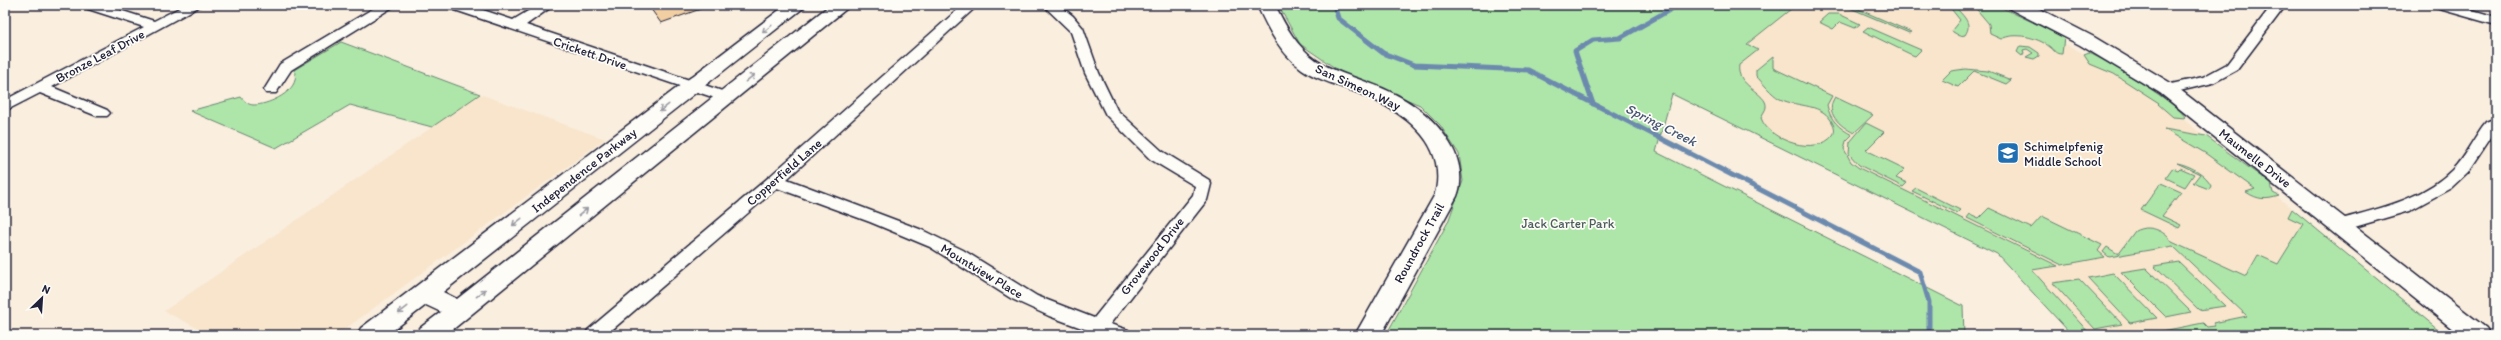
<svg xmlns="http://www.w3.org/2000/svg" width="2501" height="340" viewBox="0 0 2501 340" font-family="Itim,sans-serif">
	<rect width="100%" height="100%" fill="#faeede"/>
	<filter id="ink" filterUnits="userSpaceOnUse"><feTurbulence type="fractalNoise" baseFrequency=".025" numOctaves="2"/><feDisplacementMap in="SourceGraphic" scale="8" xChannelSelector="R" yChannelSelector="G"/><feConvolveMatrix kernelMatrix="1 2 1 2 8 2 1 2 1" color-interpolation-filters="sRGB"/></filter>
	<g filter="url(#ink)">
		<!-- built -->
		<g fill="#f8e5cc">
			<path d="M1701 5H1990L2100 62 2171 109 2445 335H2072L1997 254 1672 94Z"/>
			<path d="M480 94 605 139 337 335H211L164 311Z"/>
		</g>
		<!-- green -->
		<g fill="#aee6a9" stroke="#688472">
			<path d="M1278 5H1796L1747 44 1758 50 1739 65C1735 86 1768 93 1766 107 1766 110 1762 114 1761 118 1769 141 1817 157 1833 135 1835 132 1835 128 1833 124 1823 102 1798 108 1780 99 1771 94 1763 83 1756 76V70L1773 56V68L1832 96 1827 105C1830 120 1839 128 1852 135L1846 141 1844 149 1851 162 1859 168 2058 266 2032 270 2091 335H2072L1997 254 1672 94 1656 152 1963 306 1964 335H1386L1448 222 1463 181 1459 154 1440 125 1420 105 1341 72 1300 44Z"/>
			<path d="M1843 5H1849L1911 32 1909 33Z"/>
			<path d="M1948 5H1954C1961 15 1974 22 1965 35L1960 36 1953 32 1952 30 1960 20Z"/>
			<path d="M1973 5H1996L2060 35 2064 37 2062 54C2055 54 2055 51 2050 47 2037 37 2015 32 2001 39L1990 34 1989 24Z"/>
			<path d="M1828 14H1839L1860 24 1855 28 1840 22 1833 29 1819 22Z"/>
			<path d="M1868 27 1921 50 1915 56 1910 54 1863 31Z"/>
			<path d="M341 42 480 94 432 127 350 105 276 148 190 111 241 97C244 101 248 105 254 105 267 105 292 94 295 80 296 77 295 73 294 70Z"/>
			<path d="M2020 46 2030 47 2039 53V56L2034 59 2026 57 2033 53 2027 49 2023 50 2024 53 2022 56 2017 52Z"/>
			<path d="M2089 53C2104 59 2184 107 2185 118L2173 117 2158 104 2159 103 2114 74 2090 64 2084 55Z"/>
			<path d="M1965 69 1988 71 2011 80 2006 84 1974 71 1958 87 1942 80 1951 71Z"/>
			<path d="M1835 97 1873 115 1854 133C1840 126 1824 113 1835 97Z"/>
			<path d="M1866 123 1884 132 1866 150 1905 169 1896 178 1907 183 1903 187 1859 165 1849 154 1850 142Z"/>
			<path d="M2164 129 2206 136 2271 184 2273 193 2279 196C2266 200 2258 200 2246 192L2255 189 2205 153Z"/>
			<path d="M2177 163C2189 165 2206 174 2211 185L2209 189 2193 183 2200 174Z"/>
			<path d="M2173 168 2178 170 2180 168 2194 174 2185 187 2166 178Z"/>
			<path d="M2161 183 2181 192 2162 216 2181 225 2179 228 2141 210Z"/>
			<path d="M1916 188 1960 210 1957 213 1912 191Z"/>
			<path d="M1989 208 2031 228 2042 216 2102 245 2098 251 2105 257 2062 265 1967 218 1970 214 1979 218Z"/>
			<path d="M2292 209 2445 335H2142L2203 323 2207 327 2215 326 2213 323 2247 316 2173 246 2109 257 2103 252 2107 247 2118 254 2135 231C2149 224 2164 230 2172 242L2246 276 2258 255 2278 264 2303 224 2288 217Z"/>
			<path d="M2179 262 2225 306 2199 310 2154 266Z"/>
			<path d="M2146 268 2191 312 2166 317 2121 272Z"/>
			<path d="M2113 273 2157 318 2130 323 2088 278Z"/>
			<path d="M2079 279 2122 324 2095 329 2053 283Z"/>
		</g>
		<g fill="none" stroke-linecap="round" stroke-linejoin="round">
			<!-- stream -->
			<g stroke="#6c8aae" stroke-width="5">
				<path d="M1334 5 1338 18 1383 53 1414 65 1528 70 1920 272 1929 302V335"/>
				<path d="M1593 104 1575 51 1593 40 1620 38 1678 5"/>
			</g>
		</g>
		<!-- building -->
		<path fill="#f2cfa3" stroke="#22223b" d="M648 5H706V7L661 23Z"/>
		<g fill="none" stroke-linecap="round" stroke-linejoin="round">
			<!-- street casing -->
			<g stroke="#22223b" stroke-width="3">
				<g id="street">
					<path d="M83 5H104L154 21 185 5H202L52 87 107 110 110 113 107 116H97L40 93 5 111V100L144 27 85 8Z"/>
					<path d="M379 5H396L291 70 276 93H266L264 90 280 64Z"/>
					<path d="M447 5H468L513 20 538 5H554L526 25 731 94 734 97 731 100H721L449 8Z"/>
					<path d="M963 5H978L787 179 922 230 963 250 1037 296 1094 318 1193 195 1195 186 1150 159 1106 115 1085 73 1071 32 1043 5H1059L1073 16 1083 28 1099 73 1117 110 1162 151 1209 180 1211 184 1207 200 1110 324 1128 330 1131 335H1101L1049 316 1012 299 930 247 870 222 777 188 606 335H585L588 330 769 177Z"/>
					<path d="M2272 5H2286L2237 70 2213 83 2167 94 2162 92 2160 89 2162 86 2203 77 2227 64Z"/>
					<path d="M2434 5H2456L2496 17V25L2436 8Z"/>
					<path d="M2496 118V130L2468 172 2451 188 2409 211 2341 231 2335 229 2333 225 2335 221C2375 209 2421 201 2452 170 2464 158 2472 141 2482 127L2486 122Z"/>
				</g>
			</g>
			<!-- secondary casing -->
			<g stroke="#22223b" stroke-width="3">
				<g id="secondary">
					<path d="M786 5H807L443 292 457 299 830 5H851L446 335H416L420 328 441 312 426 305 387 335H357L361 328Z"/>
					<path d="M1257 5H1275C1286 27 1296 46 1316 60 1332 71 1351 76 1369 83 1403 95 1436 116 1453 149 1460 163 1463 181 1457 196L1381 335H1355L1434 196C1438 186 1438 174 1436 163 1429 129 1391 106 1361 94 1341 86 1319 81 1302 69 1280 53 1268 29 1257 5Z"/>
					<path d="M2008 5H2032L2094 37 2174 85 2486 328 2490 335H2460L2160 93 2080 45 2010 9Z"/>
				</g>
			</g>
			<!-- street -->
			<use href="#street" fill="#fdfcf7" fill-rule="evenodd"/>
			<!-- secondary -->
			<use href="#secondary" fill="#fdfcf7" fill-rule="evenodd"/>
		</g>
		<!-- one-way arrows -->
		<defs><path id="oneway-shaft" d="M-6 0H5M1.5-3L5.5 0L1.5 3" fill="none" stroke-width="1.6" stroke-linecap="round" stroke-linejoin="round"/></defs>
		<g stroke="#9a9aa2">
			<use href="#oneway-shaft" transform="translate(767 29) rotate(142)"/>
			<use href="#oneway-shaft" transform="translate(750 78) rotate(-39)"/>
			<use href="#oneway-shaft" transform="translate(664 108) rotate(142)"/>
			<use href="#oneway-shaft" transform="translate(583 212) rotate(-39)"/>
			<use href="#oneway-shaft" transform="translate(517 222) rotate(142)"/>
			<use href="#oneway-shaft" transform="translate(481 293) rotate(-39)"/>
			<use href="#oneway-shaft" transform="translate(403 310) rotate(142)"/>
		</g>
	</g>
	<!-- icons -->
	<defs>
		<g id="school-square" transform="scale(1.15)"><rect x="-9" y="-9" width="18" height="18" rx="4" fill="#1f6fb2" stroke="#fdfcf7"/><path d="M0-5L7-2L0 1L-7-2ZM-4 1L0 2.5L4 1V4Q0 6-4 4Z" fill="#fff"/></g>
	</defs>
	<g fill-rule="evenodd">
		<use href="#school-square" x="2008" y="153"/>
	</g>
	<g text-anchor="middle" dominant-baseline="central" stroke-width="3.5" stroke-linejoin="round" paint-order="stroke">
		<!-- street labels -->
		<g font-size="13" fill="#22223b" stroke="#fdfcf7">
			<text transform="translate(590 53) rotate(19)">Crickett Drive</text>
			<text transform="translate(100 56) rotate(-28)">Bronze Leaf Drive</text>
			<text transform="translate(1358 87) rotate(25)">San Simeon Way</text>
			<text transform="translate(2255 158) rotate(38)">Maumelle Drive</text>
			<text transform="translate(584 170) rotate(-38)">Independence Parkway</text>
			<text transform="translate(784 172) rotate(-41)">Copperfield Lane</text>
			<text transform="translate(1419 243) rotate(-61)">Roundrock Trail</text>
			<text transform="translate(1152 256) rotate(-52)">Grovewood Drive</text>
			<text transform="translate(982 271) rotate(31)">Mountview Place</text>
		</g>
		<!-- poi labels -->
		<g font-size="13" fill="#22223b" stroke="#fdfcf7" text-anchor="start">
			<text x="2024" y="146">Schimelpfenig<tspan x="2024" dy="15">Middle School</tspan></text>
		</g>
		<!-- park labels -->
		<g font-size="13" fill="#4c5d5c" stroke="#fdfcf7">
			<text x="1568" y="223">Jack Carter Park</text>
		</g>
		<!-- water labels -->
		<g font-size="14" font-style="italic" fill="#475674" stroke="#fdfcf7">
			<text transform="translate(1661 125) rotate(27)">Spring Creek</text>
		</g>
	</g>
	<!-- margin -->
	<rect width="2501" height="340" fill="none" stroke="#fdfcf7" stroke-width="20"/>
	<rect x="10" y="10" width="2481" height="320" fill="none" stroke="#22223b" stroke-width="1.5" filter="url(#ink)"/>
	<!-- north arrow -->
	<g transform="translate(42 298) rotate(25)" stroke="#fdfcf7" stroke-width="3" paint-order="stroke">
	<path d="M0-3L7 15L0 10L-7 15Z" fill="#22223b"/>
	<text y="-6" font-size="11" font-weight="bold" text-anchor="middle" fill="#22223b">N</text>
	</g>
</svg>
